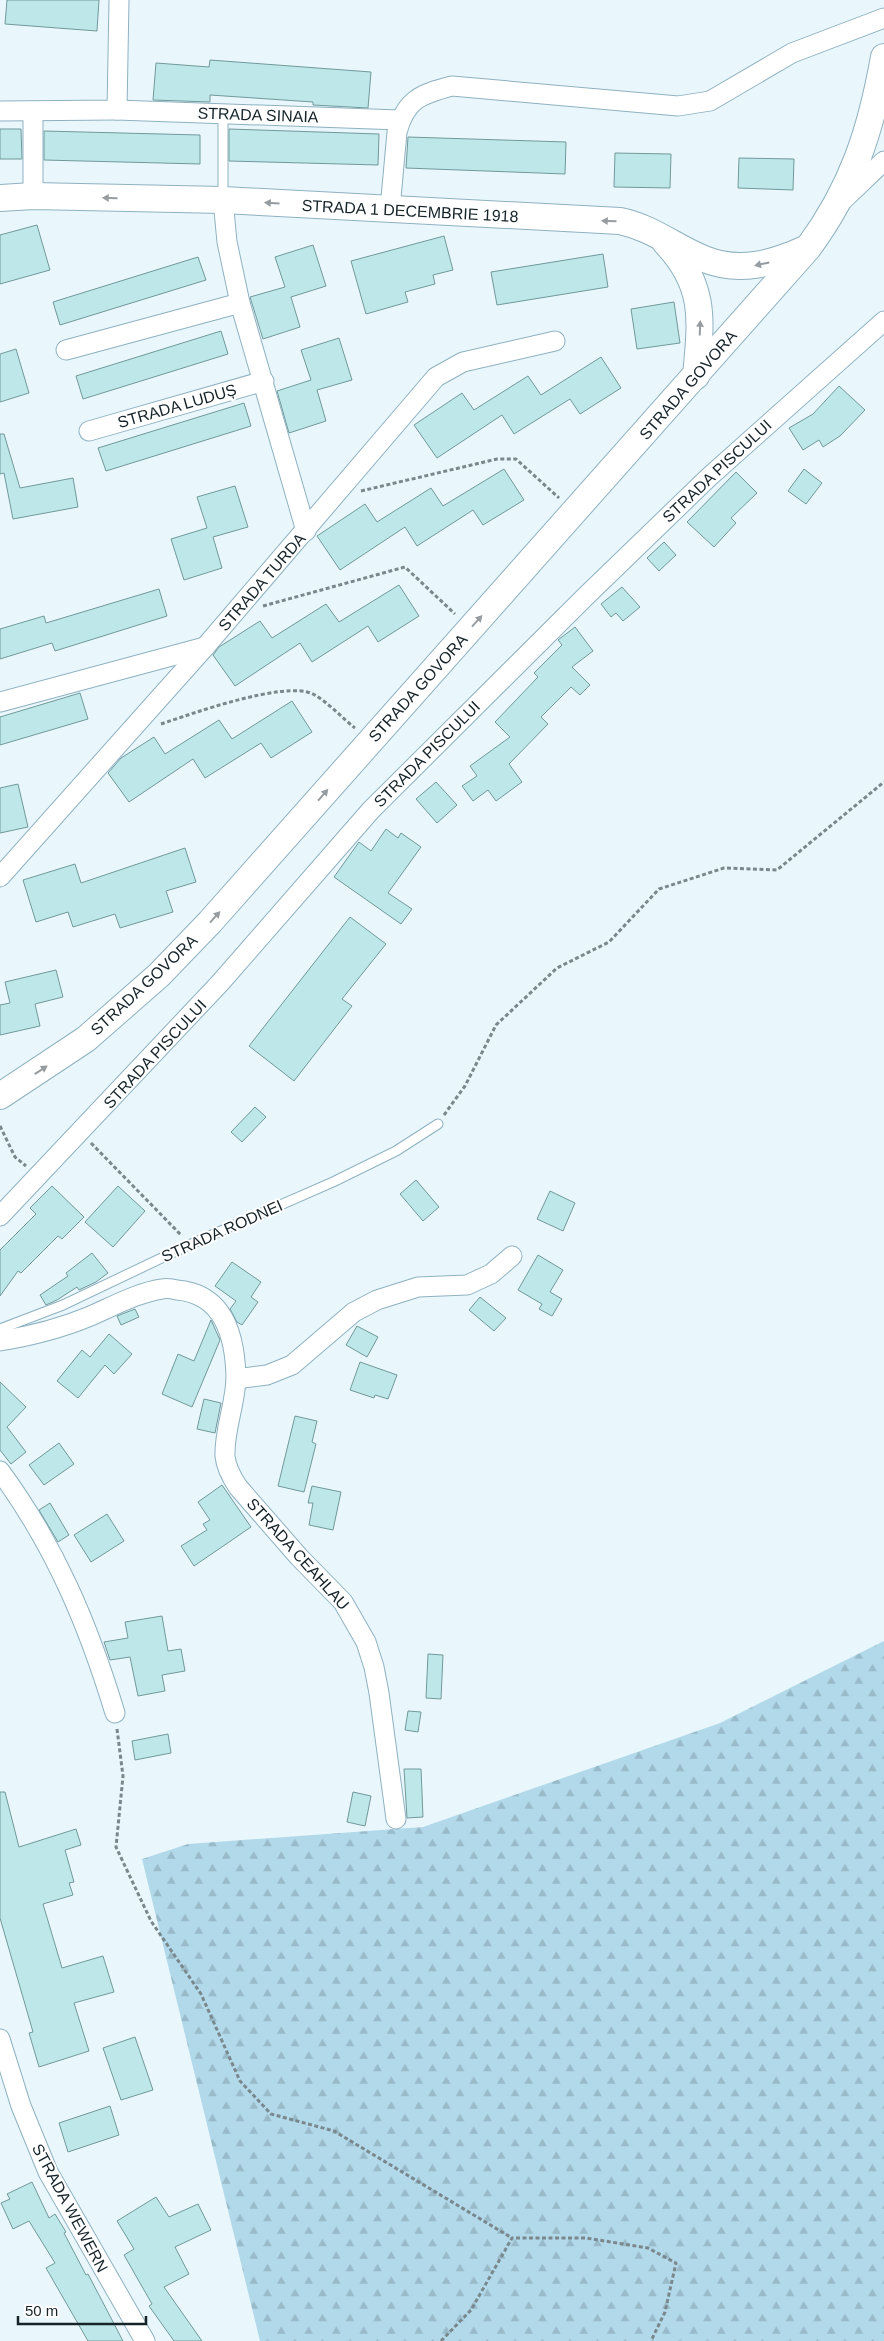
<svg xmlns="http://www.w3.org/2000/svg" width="884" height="2341" viewBox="0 0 884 2341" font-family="Helvetica,sans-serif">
	<defs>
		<pattern id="forest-firs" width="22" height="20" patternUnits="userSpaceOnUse" patternTransform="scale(1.25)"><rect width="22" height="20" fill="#b2d9ea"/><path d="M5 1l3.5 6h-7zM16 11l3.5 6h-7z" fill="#98bac9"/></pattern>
	</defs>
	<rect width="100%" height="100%" fill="#e9f7fd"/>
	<!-- forest -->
	<path fill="url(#forest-firs)" d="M884 1641V2341H260L142 1859 188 1844 423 1827 720 1723Z"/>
	<!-- building -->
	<g fill="#bde7e8" stroke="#71999a">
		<path d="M7 0H99L97 31 5 24Z"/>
		<path d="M210 60 371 72 368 108 313 105V102L210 95V102L153 100 156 63 209 67Z"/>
		<path d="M0 129H21L22 159H0Z"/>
		<path d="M229 129 379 134 378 165 229 161Z"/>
		<path d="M44 131 200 135V164L44 160Z"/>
		<path d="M408 137 566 142 565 174 406 168Z"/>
		<path d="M615 153 671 154 670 188 614 187Z"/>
		<path d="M739 158 794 159 793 190 738 188Z"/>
		<path d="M37 225 50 270 0 284V235Z"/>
		<path d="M444 236 453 270 433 275 435 284 405 292 408 302 366 314 351 261Z"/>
		<path d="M313 245 326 286 291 297 300 327 263 339 250 297 285 287 275 257Z"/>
		<path d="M603 254 608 287 497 305 491 272Z"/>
		<path d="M198 257 206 280 60 325 53 302Z"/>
		<path d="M674 302 680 343 637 349 631 309Z"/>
		<path d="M221 331 228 354 83 399 76 376Z"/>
		<path d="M339 338 352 380 317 390 326 421 289 433 277 391 311 380 301 350Z"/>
		<path d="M16 349 29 393 0 402V354Z"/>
		<path d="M601 357 621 388 580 414 570 399 514 434 502 415 437 458 414 425 462 393 474 410 528 376 541 395Z"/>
		<path d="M839 386 865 410 840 436 823 447 819 440 803 450 789 428 813 414Z"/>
		<path d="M244 403 251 426 106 471 98 448Z"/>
		<path d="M0 434H4L20 488 73 478 78 507 13 519 4 473 0 474Z"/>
		<path d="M504 469 524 500 483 525 473 510 417 546 405 527 340 570 317 536 365 504 377 522 431 488 443 506Z"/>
		<path d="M804 469 822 483 806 504 788 491Z"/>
		<path d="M736 472 757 493 731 518 736 523 714 547 687 522Z"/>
		<path d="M235 486 248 527 213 537 222 568 184 580 171 539 207 528 197 497Z"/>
		<path d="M664 542 676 555 659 571 647 558Z"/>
		<path d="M399 585 419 616 378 642 368 626 312 662 300 643 235 686 213 655 219 647 260 621 272 638 326 604 339 622Z"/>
		<path d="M622 587 640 607 623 621 616 613 611 617 601 604Z"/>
		<path d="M159 589 167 616 55 651 52 643 0 659V629L44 616 46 623Z"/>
		<path d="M575 627 593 651 572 667 590 685 580 695 571 687 541 717 548 724 509 764 522 782 496 801 488 790 473 801 462 786 477 776 470 766 510 737 495 722 538 677 534 673 562 645 558 640Z"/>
		<path d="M80 693 88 719 0 745V717Z"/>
		<path d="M292 701 312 732 271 758 261 743 205 778 193 759 129 802 108 773 121 758 154 737 165 754 219 720 232 739Z"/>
		<path d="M436 782 457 805 437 823 416 799Z"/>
		<path d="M18 784 28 827 0 833V788Z"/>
		<path d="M386 829 398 838 401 833 421 847 388 893 412 909 401 924 334 877 359 842 371 851Z"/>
		<path d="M185 848 196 882 166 891 173 912 120 928 115 914 73 927 68 912 36 922 23 880 75 864 81 883Z"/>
		<path d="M350 917 386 944 342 999 352 1006 294 1081 249 1046Z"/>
		<path d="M56 970 63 997 35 1004 40 1026 0 1035V1005L10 1003 5 982Z"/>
		<path d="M255 1107 266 1117 242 1142 231 1132Z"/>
		<path d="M416 1180 439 1207 423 1221 400 1194Z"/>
		<path d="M52 1186 84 1217 62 1239 58 1236 21 1273 18 1271 0 1296V1250L36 1214 30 1208Z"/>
		<path d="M118 1186 145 1211 113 1247 85 1222Z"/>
		<path d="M550 1191 575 1203 563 1231 537 1219Z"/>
		<path d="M92 1253 108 1273 96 1282 79 1290 77 1287 57 1300 46 1305 40 1295 68 1276 66 1273Z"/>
		<path d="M538 1255 563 1270 550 1292 562 1299 552 1316 539 1309 542 1304 518 1290Z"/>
		<path d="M232 1262 261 1282 251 1297 258 1302 242 1325 237 1322 230 1309 236 1301 215 1286Z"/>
		<path d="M480 1297 506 1318 494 1331 469 1310Z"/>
		<path d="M135 1309 139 1317 121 1325 117 1316Z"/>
		<path d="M211 1320 220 1340 192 1407 162 1394 178 1354 194 1361Z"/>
		<path d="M357 1326 378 1337 367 1357 346 1345Z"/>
		<path d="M109 1334 132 1354 114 1374 105 1365 78 1398 57 1381 82 1350 90 1357Z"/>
		<path d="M360 1362 397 1375 388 1399 375 1395 374 1398 350 1390Z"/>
		<path d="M0 1382 26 1407 7 1427 26 1452 11 1464 0 1450Z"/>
		<path d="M204 1399 221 1403 215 1433 197 1429Z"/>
		<path d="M295 1416 317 1421 312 1442 316 1444 304 1492 278 1486Z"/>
		<path d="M59 1443 74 1464 44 1485 29 1465Z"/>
		<path d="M222 1485 251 1527 194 1566 181 1546 207 1530 203 1524 210 1520 198 1502Z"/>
		<path d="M312 1486 341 1492 333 1530 309 1525 313 1503H308Z"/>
		<path d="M50 1503 69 1535 58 1542 39 1510Z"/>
		<path d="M107 1514 124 1541 91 1562 74 1535Z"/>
		<path d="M162 1616 168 1651 181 1649 185 1671 162 1675 165 1691 138 1696 130 1657 110 1660 104 1642 128 1638 125 1622Z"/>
		<path d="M428 1654 443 1655 441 1699 426 1698Z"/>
		<path d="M408 1711 421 1712 418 1732 405 1730Z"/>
		<path d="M168 1734 171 1753 135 1760 132 1741Z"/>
		<path d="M404 1769H421L423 1817 407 1818Z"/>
		<path d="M0 1792H5L19 1847 76 1829 81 1845 65 1850 74 1882 69 1883 73 1895 43 1904 62 1968 103 1956 114 1992 74 2003 89 2051 39 2067 29 2033 33 2032 0 1918Z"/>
		<path d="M353 1792 371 1796 365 1826 347 1822Z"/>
		<path d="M135 2037 153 2090 121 2100 103 2048Z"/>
		<path d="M110 2106 119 2135 68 2152 59 2123Z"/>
		<path d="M32 2182 49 2218 55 2214 66 2232 64 2233 86 2275 88 2274 123 2341H88L46 2268 55 2263 29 2221 13 2229 1 2203 10 2199 7 2194Z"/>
		<path d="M156 2197 169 2217 198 2204 211 2230 175 2247 189 2274 164 2287 202 2341H174L149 2306 152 2304 124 2255 134 2249 117 2221Z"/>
	</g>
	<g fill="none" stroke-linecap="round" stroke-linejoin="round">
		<!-- lane casing -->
		<g stroke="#8eb1c0" stroke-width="11">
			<g id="lane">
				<path d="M223 198V113"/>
				<path d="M0 1329 63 1305 191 1244 333 1182 396 1151 438 1124"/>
			</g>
		</g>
		<!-- street casing -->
		<g stroke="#8eb1c0" stroke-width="21">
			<g id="street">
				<path d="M117 110 400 120"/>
				<path d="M0 111 117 110 119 0"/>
				<path d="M33 111V196"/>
				<path d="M223 200 227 242 240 303 306 531"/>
				<path d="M843 200 884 161"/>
				<path d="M390 209 397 132C406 99 421 94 452 86L678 106 710 101 792 53 884 18"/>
				<path d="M66 350 240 303"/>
				<path d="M89 431 264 381"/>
				<path d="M0 702 205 647"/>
				<path d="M0 877 205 647 436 377 463 362 555 341"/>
				<path d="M0 1216 220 983 371 810 587 595 709 477 884 321"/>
				<path d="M0 1341C30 1336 59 1329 88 1317 112 1307 136 1293 162 1289 167 1288 173 1289 177 1290 224 1294 235 1336 236 1377 236 1403 224 1429 225 1456 226 1467 232 1478 238 1487L299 1557 343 1602 366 1642 374 1667 379 1693 396 1819"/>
				<path d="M236 1379 267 1375 292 1365 354 1312 377 1300 418 1287 467 1285 491 1274 512 1256"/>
				<path d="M0 1471C55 1546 88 1624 115 1713"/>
				<path d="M0 2039 21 2106 48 2172 145 2341"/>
			</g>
		</g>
		<!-- secondary casing -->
		<g stroke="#8eb1c0" stroke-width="28">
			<g id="secondary">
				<path d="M0 198 33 196 223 200 620 221C653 228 674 247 704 259 739 273 772 264 805 249"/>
				<path d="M665 242C707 286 701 321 696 376"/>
				<path d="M0 1096 86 1039 159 975 210 922 808 248C853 187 871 130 884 57"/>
			</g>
		</g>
		<!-- path -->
		<g stroke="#7a888e" stroke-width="3" stroke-dasharray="4 2.5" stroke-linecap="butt">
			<path d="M361 491 497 459H516L559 498"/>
			<path d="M263 606 405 567 455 614"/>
			<path d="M161 724C191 714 285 680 313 694 328 702 342 718 355 728"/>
			<path d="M444 1115 465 1086 496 1025 557 968 609 942 659 889 724 868 777 870 884 782"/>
			<path d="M0 1126 15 1157 26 1166"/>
			<path d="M91 1143 181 1235"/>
			<path d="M117 1729 123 1776 116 1847 151 1921 201 1994 240 2081 271 2114 334 2131 512 2238"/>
			<path d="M441 2341 471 2310 512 2238H586L648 2248 676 2263 665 2312 651 2341"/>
		</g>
		<!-- lane -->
		<use href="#lane" stroke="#fff" stroke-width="9"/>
		<!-- street -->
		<use href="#street" stroke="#fff" stroke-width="19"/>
		<!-- secondary -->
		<use href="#secondary" stroke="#fff" stroke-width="26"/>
	</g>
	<!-- one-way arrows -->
	<defs><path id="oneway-solid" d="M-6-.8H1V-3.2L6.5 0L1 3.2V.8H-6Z" transform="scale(1.25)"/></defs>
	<g fill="#969c9f">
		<use href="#oneway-solid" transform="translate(110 198) rotate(-179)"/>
		<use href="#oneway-solid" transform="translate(272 203) rotate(-177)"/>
		<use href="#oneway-solid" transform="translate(609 221) rotate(-178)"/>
		<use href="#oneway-solid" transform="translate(762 264) rotate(168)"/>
		<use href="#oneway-solid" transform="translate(700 328) rotate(-88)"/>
		<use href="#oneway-solid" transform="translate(477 621) rotate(-48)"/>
		<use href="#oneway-solid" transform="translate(323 795) rotate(-49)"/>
		<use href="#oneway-solid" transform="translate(215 917) rotate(-48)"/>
		<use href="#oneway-solid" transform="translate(41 1070) rotate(-33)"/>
	</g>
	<g text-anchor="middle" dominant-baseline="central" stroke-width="4" stroke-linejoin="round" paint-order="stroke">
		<!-- street labels -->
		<g font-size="16" fill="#16242a" stroke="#fff">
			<text transform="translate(258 115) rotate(2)">STRADA SINAIA</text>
			<text transform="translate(410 211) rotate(3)">STRADA 1 DECEMBRIE 1918</text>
			<text transform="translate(688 385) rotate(-49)">STRADA GOVORA</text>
			<text transform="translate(177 406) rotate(-16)">STRADA LUDUȘ</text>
			<text transform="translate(717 471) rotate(-43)">STRADA PISCULUI</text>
			<text transform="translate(262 582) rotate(-49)">STRADA TURDA</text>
			<text transform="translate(418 688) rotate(-48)">STRADA GOVORA</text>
			<text transform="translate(427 754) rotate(-45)">STRADA PISCULUI</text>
			<text transform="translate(144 985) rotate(-43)">STRADA GOVORA</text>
			<text transform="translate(155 1054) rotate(-47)">STRADA PISCULUI</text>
			<text transform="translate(222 1231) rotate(-24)">STRADA RODNEI</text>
			<text transform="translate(298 1554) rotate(48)">STRADA CEAHLAU</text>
			<text transform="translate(70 2208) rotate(62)">STRADA WEWERN</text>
		</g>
	</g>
	<!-- scale -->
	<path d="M18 2316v8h128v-8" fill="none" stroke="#16242a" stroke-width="2.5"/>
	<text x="25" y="2316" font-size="15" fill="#16242a" stroke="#ffffff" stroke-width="4" paint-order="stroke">50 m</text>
</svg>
